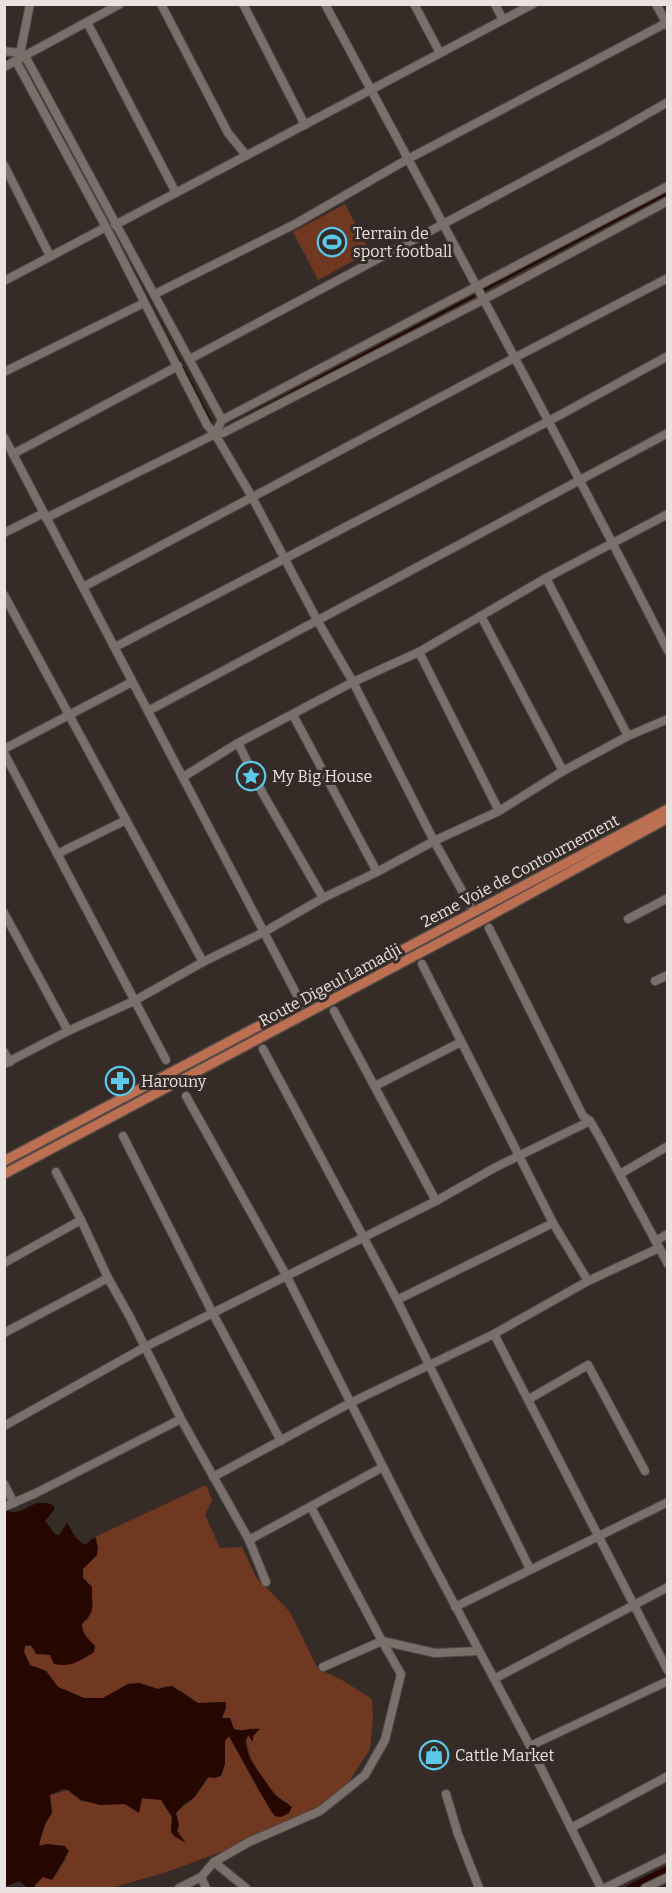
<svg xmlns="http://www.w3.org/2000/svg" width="672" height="1893" viewBox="0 0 672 1893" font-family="Bitter,serif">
	<rect width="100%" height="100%" fill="#352b27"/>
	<!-- green -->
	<g fill="#703721">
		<path d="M345 204 370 252 318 280 293 232Z"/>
		<path d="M206 1485 212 1500 205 1515 220 1548 242 1547 256 1577 290 1612 318 1669 342 1680 372 1699 373 1719 370 1749 348 1783 320 1806 286 1828 167 1872 111 1888H35V1885L43 1877 53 1879 66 1859 65 1846 46 1844 40 1846 39 1844 45 1824 52 1813 50 1795 68 1790 81 1801 125 1804 139 1812 142 1798 161 1800 172 1817 171 1832 185 1842 177 1831 179 1825 176 1813C182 1807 189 1803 194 1797 207 1783 222 1756 226 1738L229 1736 257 1788 275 1816 281 1817 289 1804C272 1798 241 1753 248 1735L252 1741V1728C237 1734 233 1728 222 1719L226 1702 198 1703 181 1691 166 1686 158 1689 139 1683 128 1684 103 1698H84L58 1687 46 1671 30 1665 24 1652 25 1646H31L36 1654 95 1646C89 1640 82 1633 82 1624 97 1610 91 1605 92 1587L83 1578V1569L90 1561 97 1540 95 1537Z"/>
	</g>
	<!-- water -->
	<path fill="#250700" d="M37 1503H48L54 1506V1510L45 1521 55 1534 59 1535 67 1523 76 1538 85 1545 95 1537 98 1547 97 1555 83 1569V1578L92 1587C91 1605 97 1610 82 1624 81 1633 89 1640 95 1646L94 1652C81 1660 71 1668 54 1664L50 1655 36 1654 32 1646 29 1645 25 1646 24 1652 30 1665 46 1671 58 1687 84 1698H103L128 1684 139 1683 158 1689 172 1686 198 1703 226 1702V1708L222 1718H230L234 1729C244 1732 250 1728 260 1729L253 1736V1742L248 1735 245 1742 249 1757 254 1765 275 1795 292 1807 289 1813 281 1817 275 1816 271 1811 229 1736 225 1741V1764L221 1776 214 1778 208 1777 194 1798 184 1804 176 1813 179 1825 177 1831 186 1843 174 1836 171 1832 172 1817 161 1800 142 1798 139 1813 125 1804 100 1805 81 1800 68 1790 64 1789 50 1795 52 1813 45 1824 39 1844 40 1846 46 1844 65 1846 69 1851 52 1880 43 1877 35 1885V1888H28L19 1881 5 1887 4 1508C15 1518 26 1507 37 1503Z"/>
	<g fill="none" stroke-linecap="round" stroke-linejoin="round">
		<!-- stream -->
		<g stroke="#250700" stroke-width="2">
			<path d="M4 60 7 59"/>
			<path d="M23 63 72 156"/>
			<path d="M142 289 211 421"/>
			<path d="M484 290 668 193"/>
			<path d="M226 427 474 296"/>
		</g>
		<!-- canal -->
		<path stroke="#250700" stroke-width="7" d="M630 1888 668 1869"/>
		<!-- minor casing -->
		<g stroke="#514946" stroke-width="10">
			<g id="minor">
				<path d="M161 4 228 133 246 155"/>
				<path d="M243 4 305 125"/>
				<path d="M325 4C440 219 557 433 668 651"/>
				<path d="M414 4 440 53"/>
				<path d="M495 4 503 20"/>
				<path d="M656 4 668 26"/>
				<path d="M87 22 176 193"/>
				<path d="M4 51 21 53"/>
				<path d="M25 56 222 420 215 434 252 497 317 620 353 682 434 841 470 905"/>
				<path d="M19 59 30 4"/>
				<path d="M16 61 106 227 207 425 215 434"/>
				<path d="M4 67 120 4"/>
				<path d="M4 165 50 256"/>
				<path d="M115 225 533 4"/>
				<path d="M4 281 106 227"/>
				<path d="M155 294 295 224 408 159 668 22"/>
				<path d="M190 359 612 134 668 102"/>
				<path d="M4 372 144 303"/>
				<path d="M222 420 668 186"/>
				<path d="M4 437 298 997"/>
				<path d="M13 454 178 366"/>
				<path d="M46 518 215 434 223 433 483 300 668 201"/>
				<path d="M4 533 44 513"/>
				<path d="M546 578 628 736"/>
				<path d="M83 587 516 357 668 278"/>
				<path d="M4 595 203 962"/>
				<path d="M481 616 563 771"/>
				<path d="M115 647 549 421 668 356"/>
				<path d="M419 652 499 811"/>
				<path d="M148 711 668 433"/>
				<path d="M293 715 377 872"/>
				<path d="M238 743 263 794 323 898"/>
				<path d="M4 749 132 682"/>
				<path d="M4 753 166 1060"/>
				<path d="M183 777 238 743 353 682 419 652 546 578 668 514"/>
				<path d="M57 854 126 820"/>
				<path d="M4 913 68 1031"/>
				<path d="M628 919 668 898"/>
				<path d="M489 928 583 1116 590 1121 601 1140 668 1264"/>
				<path d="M422 964 553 1223 588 1281"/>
				<path d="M655 981 668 975"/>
				<path d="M334 1011 436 1201"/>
				<path d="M263 1049 397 1300 530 1569"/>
				<path d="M4 1052 10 1062"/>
				<path d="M4 1064 68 1031 134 1001 203 962 264 932 323 898 377 872 434 841 499 811 563 771 628 736 668 719"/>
				<path d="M375 1086 461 1042"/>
				<path d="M186 1096 286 1275 419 1538 530 1746 601 1888"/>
				<path d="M123 1136 212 1312 281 1441"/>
				<path d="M56 1172 81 1220 108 1278 131 1319 181 1419 249 1540 383 1467"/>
				<path d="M620 1174 668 1146"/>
				<path d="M655 1241 668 1234"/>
				<path d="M4 1263 81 1220"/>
				<path d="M397 1300 553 1223"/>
				<path d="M4 1333 108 1278"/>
				<path d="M494 1334 668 1671"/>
				<path d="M529 1399 588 1365 645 1471"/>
				<path d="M4 1426 145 1347 436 1201 496 1167 590 1121"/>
				<path d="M213 1477 350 1403 494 1334 588 1281 659 1248"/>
				<path d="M4 1484 14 1503"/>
				<path d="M4 1507 36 1493 181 1419"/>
				<path d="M311 1507 382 1641 435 1653 479 1651"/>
				<path d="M249 1540 266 1582"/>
				<path d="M455 1607 668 1502"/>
				<path d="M494 1679 668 1587"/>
				<path d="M530 1746 668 1681"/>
				<path d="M446 1794 458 1834 479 1888"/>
				<path d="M571 1828 668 1776"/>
				<path d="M214 1862 246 1888"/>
				<path d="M201 1877 206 1888"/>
				<path d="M179 1888 201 1877 214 1862 249 1842 320 1811 365 1775 385 1740 401 1674 382 1641 323 1667"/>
				<path d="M605 1888 668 1857"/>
				<path d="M645 1888 668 1877"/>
			</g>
		</g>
		<!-- major casing -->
		<g stroke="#514946" stroke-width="12">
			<g id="major">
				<path d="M4 1161 668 809"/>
				<path d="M4 1174 484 919 668 818"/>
			</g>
		</g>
		<!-- minor -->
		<use href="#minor" stroke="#7a6f6b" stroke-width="8"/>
		<!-- major -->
		<use href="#major" stroke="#bd6f51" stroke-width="9"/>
	</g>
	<!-- icons -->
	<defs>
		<g id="stadium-ring" transform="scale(1.5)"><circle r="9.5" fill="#352b27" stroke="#5cc7e8" stroke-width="1.5"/><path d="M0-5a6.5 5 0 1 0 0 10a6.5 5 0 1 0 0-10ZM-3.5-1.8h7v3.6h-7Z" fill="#5cc7e8"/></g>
		<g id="sight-ring" transform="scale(1.5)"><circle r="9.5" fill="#352b27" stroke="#5cc7e8" stroke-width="1.5"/><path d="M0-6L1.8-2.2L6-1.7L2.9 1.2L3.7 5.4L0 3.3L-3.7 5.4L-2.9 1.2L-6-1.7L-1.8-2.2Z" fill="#5cc7e8"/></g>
		<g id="pharmacy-ring" transform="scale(1.5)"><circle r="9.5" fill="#352b27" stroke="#5cc7e8" stroke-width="1.5"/><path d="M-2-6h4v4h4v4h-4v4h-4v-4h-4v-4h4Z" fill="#5cc7e8"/></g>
		<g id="shop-ring" transform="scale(1.5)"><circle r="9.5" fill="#352b27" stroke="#5cc7e8" stroke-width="1.5"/><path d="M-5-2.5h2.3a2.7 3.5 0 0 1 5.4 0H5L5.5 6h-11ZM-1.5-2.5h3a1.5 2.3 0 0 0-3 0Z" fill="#5cc7e8"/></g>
	</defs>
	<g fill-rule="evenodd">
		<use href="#stadium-ring" x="332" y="242"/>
		<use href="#sight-ring" x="251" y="776"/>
		<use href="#pharmacy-ring" x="120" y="1081"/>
		<use href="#shop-ring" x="434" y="1755"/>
	</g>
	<g text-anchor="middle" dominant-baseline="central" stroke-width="6" stroke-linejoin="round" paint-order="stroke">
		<!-- poi labels -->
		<g font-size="16" fill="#e9e2e0" stroke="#352b27" text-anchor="start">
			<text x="353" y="233">Terrain de<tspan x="353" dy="18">sport football</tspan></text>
			<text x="272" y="776">My Big House</text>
			<text x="141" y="1081">Harouny</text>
			<text x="455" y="1755">Cattle Market</text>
		</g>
		<!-- street labels -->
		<g font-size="16" fill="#e9e2e0" stroke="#352b27">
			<text transform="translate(520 871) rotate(-28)">2eme Voie de Contournement</text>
			<text transform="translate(330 985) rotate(-28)">Route Digeul Lamadji</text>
		</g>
	</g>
	<!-- border -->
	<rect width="672" height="1893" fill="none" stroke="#e9e2e0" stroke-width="12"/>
</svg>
